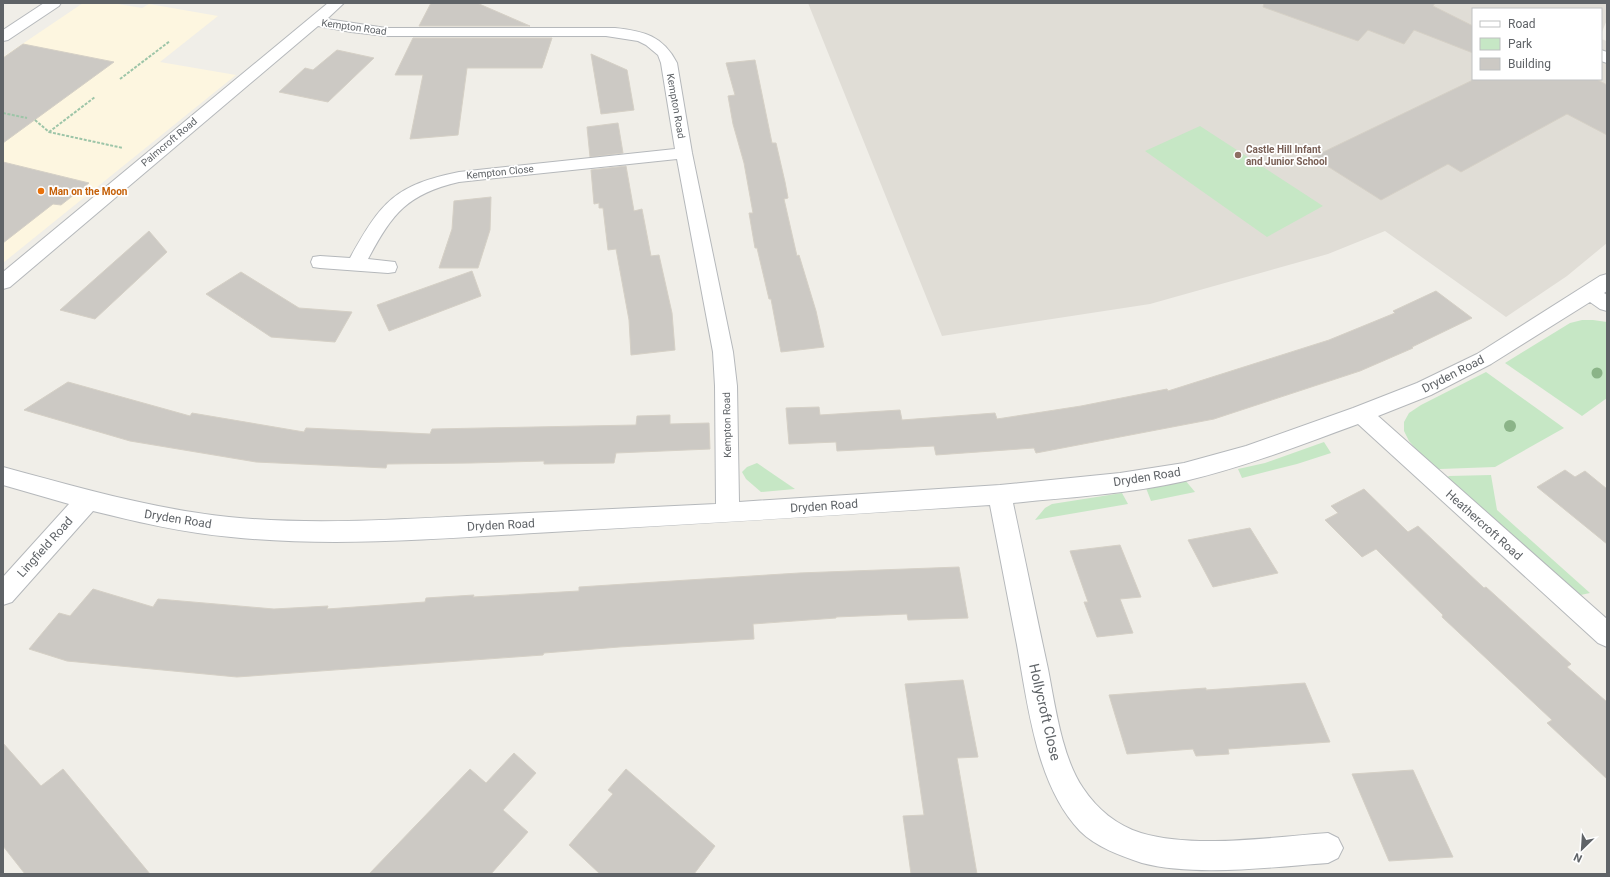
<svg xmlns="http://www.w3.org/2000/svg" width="1610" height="877" viewBox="0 0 1610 877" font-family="Roboto,sans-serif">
	<rect width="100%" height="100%" fill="#f0eee8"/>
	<!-- commercial -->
	<path fill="#fdf6e0" d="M83 3H112L142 8 149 4 218 16 160 62 236 75 3 263V57Z"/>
	<!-- education -->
	<path fill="#e0ddd6" d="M808 3H1607V20L1601 34V9H1473V79H1601V39L1607 41V243L1567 276 1506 317 1385 231 1328 254 1150 304 942 336Z"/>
	<!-- green -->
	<g fill="#c6e7c5">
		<path d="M1200 126 1323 206 1267 237 1145 151Z"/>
		<path d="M1582 320H1593L1607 322V398L1582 416 1505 363 1570 323Z"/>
		<path d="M1486 372 1564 428 1495 467 1440 469 1435 471 1409 441 1404 431V422L1409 413 1421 405Z"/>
		<path d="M1324 442 1331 453 1297 464 1242 478 1238 469 1265 463Z"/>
		<path d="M757 463 795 489 761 492 746 479 742 472 747 467Z"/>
		<path d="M1491 475 1497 510 1590 593 1576 596 1445 479 1449 476Z"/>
		<path d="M1185 480 1195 492 1151 501 1146 488Z"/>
		<path d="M1122 493 1128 504 1035 520 1045 508 1052 504Z"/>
	</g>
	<!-- building -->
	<g fill="#ccc9c4" stroke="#d5d0c6">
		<path d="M431 3H477L530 26H419Z"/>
		<path d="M1264 3H1435L1433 6 1473 26V53L1414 30 1404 44 1368 30 1358 41 1263 7Z"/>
		<path d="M413 38H552L542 68H467L458 135 410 139 423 75H395Z"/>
		<path d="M23 44 114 62 3 143V58Z"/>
		<path d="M337 50 374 58 328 102 279 92 305 68 313 70Z"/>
		<path d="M591 54 627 70 634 110 601 114Z"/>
		<path d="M755 60 772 143H776L785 182 788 198 784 199 797 256 799 255 816 311 824 347 781 352 771 299H769L757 248H755L749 213H753L744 163 733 124 728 96 735 95 726 63Z"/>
		<path d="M1475 79H1596L1607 85V135L1567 114 1461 172 1448 164 1381 200 1313 157Z"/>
		<path d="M618 123 623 153 590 157 587 127Z"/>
		<path d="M3 162 89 183 61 205 53 204 3 243Z"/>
		<path d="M626 166 634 211 642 209 651 256 659 255 672 313 675 350 631 355 629 320 616 249 608 250 603 208H599V203L594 204 591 170Z"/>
		<path d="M491 197 490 230 478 268H439L452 229 454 201Z"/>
		<path d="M149 231 167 252 95 319 60 310Z"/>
		<path d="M472 271 481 296 389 331 377 305Z"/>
		<path d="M241 272 299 308 352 312 335 342 271 337 206 294Z"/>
		<path d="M1436 291 1472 318 1412 347 1413 348 1360 371 1214 419 1036 453 1034 448 936 455 934 446 837 451 836 442 789 444 786 408 819 407 820 415 900 410 902 420 995 413 997 419 1081 406 1167 389 1168 391 1329 340 1395 313 1393 311Z"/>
		<path d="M68 382 190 416 192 413 304 432 306 428 430 434 432 429 636 425 637 416 670 415V424L709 423 710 449 616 453 614 463 544 464V461L472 463 387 464 386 468 256 462 130 441 24 410Z"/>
		<path d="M1565 470 1575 477 1585 471 1607 489V544L1537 487Z"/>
		<path d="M1364 489 1408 532 1418 526 1484 588 1486 587 1571 664 1567 667 1607 702V779L1547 723 1552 720 1442 617 1443 615 1376 549 1362 557 1325 520 1338 513 1331 506Z"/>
		<path d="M1250 528 1278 573 1213 587 1188 540Z"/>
		<path d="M1120 545 1141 597 1120 599 1133 633 1097 637 1084 602H1088L1070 551Z"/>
		<path d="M959 567 968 618 908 620 907 614 836 617V618L753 624 754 639 619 647 544 653 543 655 237 677 67 661 29 649 59 613 70 616 93 589 153 607 158 599 274 609 328 606 327 609 425 602 426 598 474 595 473 597 579 591V587L688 580 799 573Z"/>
		<path d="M963 680 978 757 957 758 977 874H911L903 816 924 815 905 684Z"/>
		<path d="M1305 683 1330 742 1228 749 1229 754 1196 756 1193 749 1127 754 1109 695 1206 688V690Z"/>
		<path d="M3 743 41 786 63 769 150 874H25L3 846Z"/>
		<path d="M514 753 536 773 503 810 528 832 491 874H369L470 769 486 783Z"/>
		<path d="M626 769 715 846 694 874H600L569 845 613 794 608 790Z"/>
		<path d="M1413 770 1432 812 1453 857 1389 861 1352 774Z"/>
	</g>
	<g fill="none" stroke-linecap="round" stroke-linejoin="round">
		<!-- lane casing -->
		<g stroke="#b5b8bb" stroke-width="2">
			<path id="lane" d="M1601 50 1607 52V63L1601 61Z"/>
		</g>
		<!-- street casing -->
		<g stroke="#b5b8bb" stroke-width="2">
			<g id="street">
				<path d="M44 3H61L59 6 8 40 3 41V30Z"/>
				<path d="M328 3H344L327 19 386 28H615C644 31 663 36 677 63L692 153 733 352 737 386 739 502 1000 485 1120 473 1184 463 1246 446 1353 408 1417 383 1477 354 1600 276 1607 274V291L1604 293 1607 295V311L1600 309 1590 302 1491 364 1431 395 1378 416 1607 619V647L1598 643 1358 424C1301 445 1244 467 1185 481 1129 494 1070 497 1013 503 1025 559 1036 614 1048 669 1055 705 1062 758 1083 788 1097 809 1116 825 1141 833 1195 849 1272 837 1328 833L1338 838 1343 848 1338 858 1328 863C1271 867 1196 877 1142 863 1121 856 1096 847 1080 831 1036 785 1028 705 1017 645 1008 598 999 552 990 505 844 515 698 524 552 532 445 538 337 548 231 537 184 533 138 522 93 511L12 602 3 605V577L69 504 3 485V467C77 487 152 509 229 517 308 525 387 520 467 516 550 512 633 508 716 504L715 386 713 352 677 159 459 182C407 194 392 214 368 259L395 262 397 267 395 272 388 273 320 268 313 267 311 262 313 257 320 256 350 258C381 202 395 185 459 172L675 149 661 63 658 55 646 45 638 41 606 36H386L351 32 318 26 10 287 3 289V272Z"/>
			</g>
		</g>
		<!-- path -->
		<g stroke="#9dc5a8" stroke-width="2" stroke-dasharray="3 1.5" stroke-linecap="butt">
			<path d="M120 79 170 41"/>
			<path d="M3 113 27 118"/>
			<path d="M35 120 49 132 123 148"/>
			<path d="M49 132 95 97"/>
		</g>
		<!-- lane -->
		<use href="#lane" fill="#fff" fill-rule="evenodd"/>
		<!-- street -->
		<use href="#street" fill="#fff" fill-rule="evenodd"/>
	</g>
	<!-- trees -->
	<g fill="#8bb488">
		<circle cx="1597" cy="373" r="5.5"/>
		<circle cx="1510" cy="426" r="6"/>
	</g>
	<!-- markers -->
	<circle fill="#8d6e63" stroke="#fff" stroke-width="1.5" cx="1238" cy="155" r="4"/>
	<circle fill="#e8710a" stroke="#fff" stroke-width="1.5" cx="41" cy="191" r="4"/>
	<g text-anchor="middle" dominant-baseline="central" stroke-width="3.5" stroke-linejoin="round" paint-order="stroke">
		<!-- far-street labels -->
		<g font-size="10" fill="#5f6367" stroke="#fff">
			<text transform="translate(354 27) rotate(8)">Kempton Road</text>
			<text transform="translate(676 106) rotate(80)">Kempton Road</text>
			<text transform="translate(169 142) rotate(-40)">Palmcroft Road</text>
			<text transform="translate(500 172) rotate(-6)">Kempton Close</text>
			<text transform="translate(727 425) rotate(-91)">Kempton Road</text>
		</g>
		<!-- far-education labels -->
		<g font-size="10" font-weight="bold" fill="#785e54" stroke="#fff" text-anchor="start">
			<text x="1246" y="149">Castle Hill Infant<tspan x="1246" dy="12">and Junior School</tspan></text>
		</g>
		<!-- far-food labels -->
		<g font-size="10" font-weight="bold" fill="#c56008" stroke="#fff" text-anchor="start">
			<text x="49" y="191">Man on the Moon</text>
		</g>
		<!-- street labels -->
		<g font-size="12" fill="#5f6367" stroke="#fff">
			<text transform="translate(1453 374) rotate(-27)">Dryden Road</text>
			<text transform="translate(1147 477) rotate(-9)">Dryden Road</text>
			<text transform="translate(824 506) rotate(-4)">Dryden Road</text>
			<text transform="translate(178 519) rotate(9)">Dryden Road</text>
			<text transform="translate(501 525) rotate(-3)">Dryden Road</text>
			<text transform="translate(1484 525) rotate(42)">Heathercroft Road</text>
			<text transform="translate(45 547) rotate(-48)">Lingfield Road</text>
		</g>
		<!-- near-street labels -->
		<g font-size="14" fill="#5f6367" stroke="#fff">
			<text transform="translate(1045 712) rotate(77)">Hollycroft Close</text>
		</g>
	</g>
	<!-- border -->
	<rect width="1610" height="877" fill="none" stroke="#5f6367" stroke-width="8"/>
	<!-- legend -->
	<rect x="1472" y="8" width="130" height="72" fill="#ffffff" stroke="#bfc1c2"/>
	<rect x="1480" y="21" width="20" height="6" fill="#ffffff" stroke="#bfc1c2"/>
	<text x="1508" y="28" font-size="12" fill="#5f6367">Road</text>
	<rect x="1480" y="38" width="20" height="12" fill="#c6e7c5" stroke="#bfc1c2"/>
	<text x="1508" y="48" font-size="12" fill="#5f6367">Park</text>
	<rect x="1480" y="58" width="20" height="12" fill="#ccc9c4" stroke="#bfc1c2"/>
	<text x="1508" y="68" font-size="12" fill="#5f6367">Building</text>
	<!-- north arrow -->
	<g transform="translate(1582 849) rotate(205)" stroke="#ffffff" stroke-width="3" paint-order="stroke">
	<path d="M0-3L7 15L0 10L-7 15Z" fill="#5f6367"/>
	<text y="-6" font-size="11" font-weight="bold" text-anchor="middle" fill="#5f6367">N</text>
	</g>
</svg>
